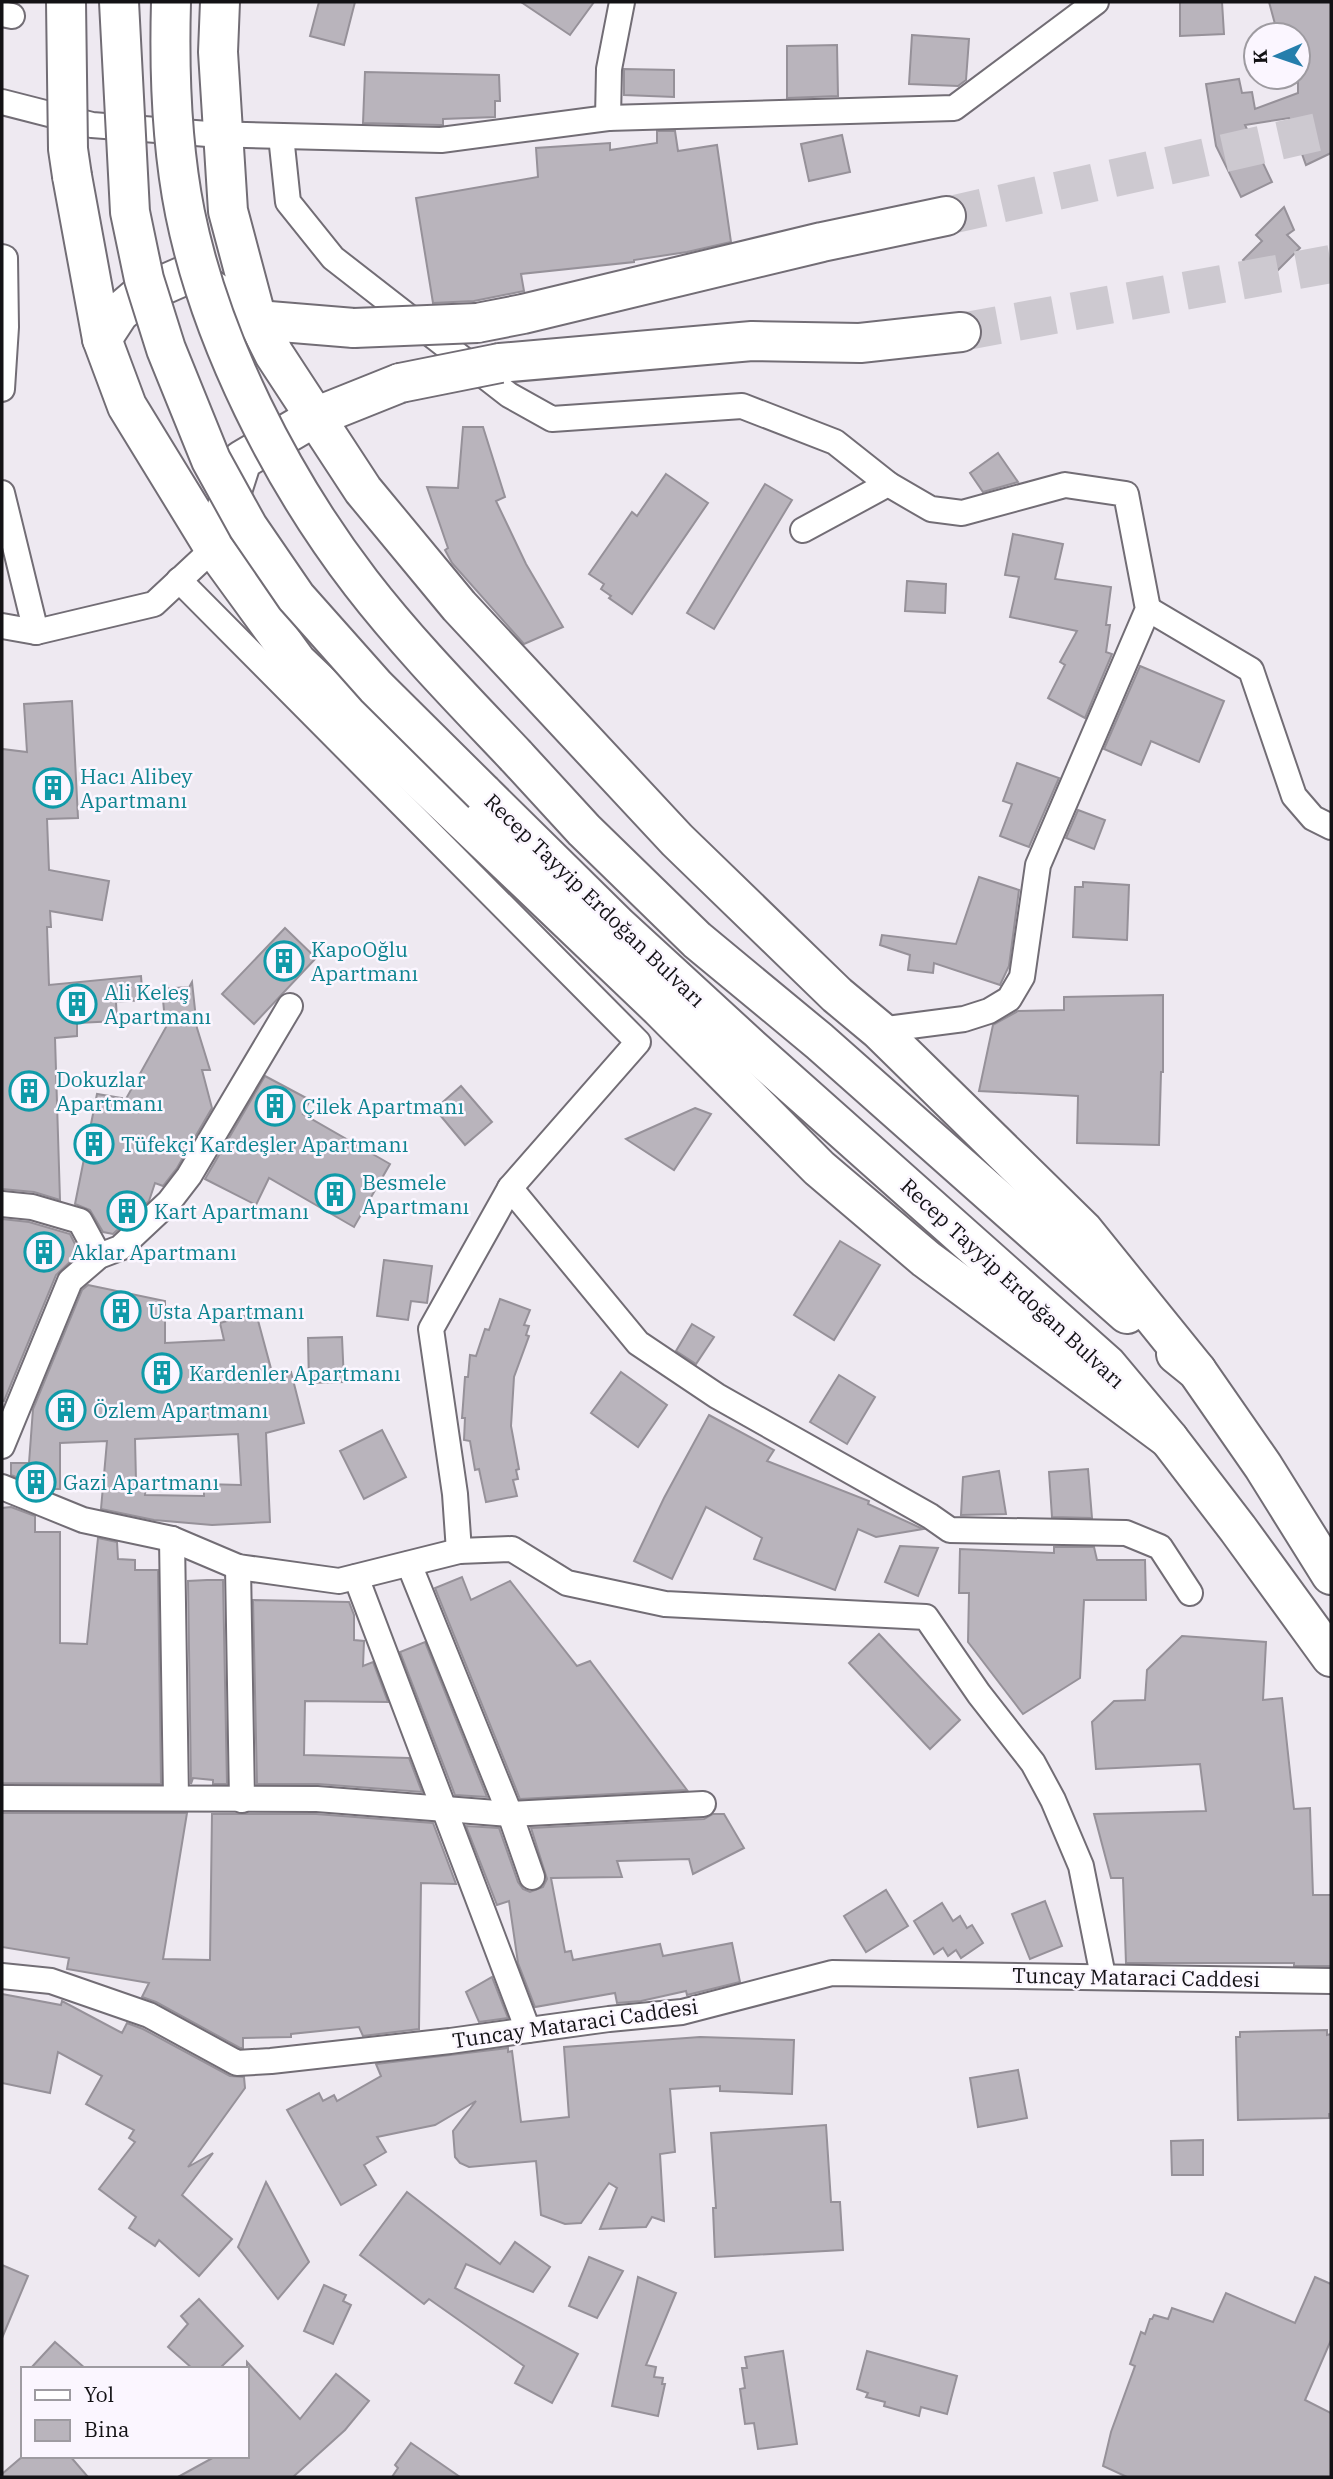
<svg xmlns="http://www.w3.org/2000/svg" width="1333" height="2479" viewBox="0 0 1333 2479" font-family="'IBM Plex Serif',serif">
	<rect width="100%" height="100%" fill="#eee9f1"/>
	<!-- building -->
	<g fill="#b9b4bc" stroke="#969199" stroke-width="2" fill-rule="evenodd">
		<path d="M319 2H355L344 45 310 36Z"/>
		<path d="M521 2H594L570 35Z"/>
		<path d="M1180 2H1222L1224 34 1180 36Z"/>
		<path d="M1269 2H1331V153L1306 165 1289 118 1245 125 1272 182 1241 197 1216 146 1206 84 1239 79 1242 93 1252 92 1255 109 1298 93V35H1278Z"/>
		<path d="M912 35 969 39 966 80 958 86 909 84Z"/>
		<path d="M837 45 838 96 787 98V46Z"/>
		<path d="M624 69 674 70V97L624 95Z"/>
		<path d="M365 72 499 75 500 101H495V117L443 119V125H440L363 123Z"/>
		<path d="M657 131H675L678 151 717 145 731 242 687 252 634 260V262L521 274 524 291 474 301 433 303 416 198 538 177 536 148 610 143V150L657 143Z"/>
		<path d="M842 135 850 172 809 181 801 144Z"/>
		<path d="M1284 207 1294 230 1287 235 1300 248 1265 283 1243 260 1262 241 1256 235Z"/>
		<path d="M463 427H483L505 497 496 501 526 564 563 627 524 644 452 563 445 550 448 548 427 487 458 488Z"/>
		<path d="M998 453 1018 482 983 492 970 473Z"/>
		<path d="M666 474 708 503 632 614 609 598 611 596 601 589 604 584 589 574 632 512 637 516Z"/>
		<path d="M765 484 792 500 714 629 687 613Z"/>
		<path d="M1013 534 1063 544 1055 579 1111 587 1106 625H1110L1106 652 1112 654 1085 718 1048 698 1065 665 1060 662 1077 631 1010 617 1019 577 1005 575Z"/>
		<path d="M907 581 946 584 945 613 905 611Z"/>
		<path d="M1140 666 1224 701 1199 762 1151 741 1141 765 1104 749Z"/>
		<path d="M72 701 78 818 47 819 49 870 109 881 102 920 50 911 51 927H47L49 985 141 976 143 1000 116 1002 117 1021 77 1023V1036L55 1038 60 1200 34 1192 2 1189V749L27 752 24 704Z"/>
		<path d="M1017 763 1059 778 1029 847 1000 836 1012 804 1003 801Z"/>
		<path d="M1078 810 1105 820 1094 849 1066 838Z"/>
		<path d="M979 877 1019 890 1009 966 1000 985 934 963 933 973 908 970 910 955 880 945 882 935 956 944Z"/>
		<path d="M1083 882 1129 885 1127 940 1073 937 1075 887H1083Z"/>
		<path d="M285 928 316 958 254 1024 222 994Z"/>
		<path d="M192 982 197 1028 210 1070H202L212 1108 177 1168 163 1186 155 1183 149 1201 113 1234 103 1232 90 1210 75 1204 97 1094 122 1098V1106L170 1020 165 1021 162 989 187 987V991Z"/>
		<path d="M1163 995V1072H1161L1159 1145 1077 1143 1078 1096 979 1091 993 1025 1018 1011 1064 1010V997Z"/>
		<path d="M265 1076 310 1100 303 1114 390 1164 354 1227 269 1178 256 1205 205 1179Z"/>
		<path d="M461 1086 492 1122 465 1145 435 1109Z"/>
		<path d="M695 1108 711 1114 674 1170 626 1139Z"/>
		<path d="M2 1219 29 1222 70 1234 75 1244 72 1260 56 1275 4 1401 2 1400Z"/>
		<path d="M840 1241 880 1265 834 1340 794 1315Z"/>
		<path d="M384 1260 432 1266 427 1303 411 1301 408 1320 377 1316Z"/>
		<path d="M88 1285 165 1301V1343L224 1340 220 1323 256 1313 273 1376 291 1372 304 1423 266 1433 270 1522 212 1525 154 1520 101 1509 107 1441 60 1443V1489H46L11 1475V1463H29L33 1409 82 1290ZM238 1434 241 1485 204 1484V1496L145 1495 146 1481H136L135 1439Z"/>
		<path d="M500 1299 530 1310 524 1325 529 1326 526 1335 529 1336 514 1377 511 1426 519 1469 516 1470 518 1479 513 1480 517 1496 486 1502 479 1469 475 1470 470 1441 464 1440 465 1418H462L463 1405 465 1377H468L470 1355 476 1356 485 1329 489 1330Z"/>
		<path d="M692 1324 714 1337 696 1364 676 1351Z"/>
		<path d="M342 1337 344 1382 309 1383 308 1338Z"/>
		<path d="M621 1372 667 1405 638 1447 591 1413Z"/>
		<path d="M839 1375 875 1397 847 1444 810 1422Z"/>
		<path d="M709 1415 774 1450 767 1461 869 1501 868 1504 923 1529 876 1537 858 1529 835 1590 754 1559 762 1538 706 1507 672 1579 634 1561 664 1498Z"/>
		<path d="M382 1430 406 1477 364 1499 340 1451Z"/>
		<path d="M1088 1469 1092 1518 1052 1517 1049 1472Z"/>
		<path d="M999 1471 1006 1514 961 1515 963 1477Z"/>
		<path d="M11 1507 35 1516V1532H60V1643L87 1644 98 1538 117 1542 118 1559 135 1560V1570H158L161 1784 2 1783V1508Z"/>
		<path d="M900 1546 938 1548 918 1596 885 1582Z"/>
		<path d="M1054 1547H1094L1097 1560H1145L1146 1600H1084L1080 1678 1023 1714 968 1642 969 1593H959L960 1549 1054 1553Z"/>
		<path d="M462 1577 471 1600 510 1581 577 1666 590 1661 687 1790 520 1799 435 1588Z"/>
		<path d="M207 1580H223L227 1784H213V1780L193 1778 191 1784 188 1581Z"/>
		<path d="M253 1600 349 1602 354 1615V1640L364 1641 363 1666 373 1662 388 1702 305 1701 304 1755 409 1758 422 1792 318 1784H257Z"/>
		<path d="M879 1634 960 1720 930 1749 849 1663Z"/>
		<path d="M1182 1636 1266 1642 1263 1700 1282 1698 1294 1809 1310 1808 1313 1895H1331V1966H1294V1963H1126L1123 1878H1111L1094 1814 1206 1811 1200 1764 1096 1769 1092 1722 1114 1701 1145 1700 1147 1670Z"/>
		<path d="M425 1642 487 1797 455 1795 400 1652Z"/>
		<path d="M2 1813H187L163 1959 210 1960 212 1814H316L433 1823 456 1884 421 1883 419 2029 363 2036 359 2027 291 2034V2037L243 2038V2048H240L156 2002 142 1997 149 1983 67 1969 69 1958 2 1947Z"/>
		<path d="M713 1814H724L744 1848 693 1874 689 1859 617 1861 622 1877 551 1878 565 1952 571 1951 573 1960 660 1944 663 1956 732 1943 740 1982 687 1995 686 1991 641 2001 617 2003 615 1993 535 2007 518 1963 509 1901 497 1905 466 1826 499 1828 518 1882 523 1889 530 1892 543 1887 547 1879 531 1828 704 1819Z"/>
		<path d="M886 1890 908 1926 866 1952 844 1916Z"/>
		<path d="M1045 1901 1062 1946 1030 1959 1012 1914Z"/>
		<path d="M942 1903 953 1921 960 1916 967 1928 972 1925 983 1943 961 1958 956 1950 948 1956 943 1948 934 1954 914 1921Z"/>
		<path d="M492 1977 508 2018 479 2022 466 1992Z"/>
		<path d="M2 1994 61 2005 62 2001 122 2033 127 2023 143 2029 230 2076 244 2077 245 2088 188 2167 213 2153 182 2195 232 2239 199 2276 159 2240 155 2246 129 2228 136 2217 99 2189 135 2142 129 2138 134 2130 86 2104 102 2076 58 2052 50 2093 2 2083Z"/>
		<path d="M1327 2030V2035L1331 2034V2114H1329V2118L1238 2120 1236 2037H1240V2032Z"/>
		<path d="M700 2037 794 2040 792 2094 720 2091V2086L670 2089 675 2152 660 2154 664 2221 652 2217 646 2227 600 2229 617 2188 609 2183 581 2223 565 2224 541 2215 536 2161 469 2167 460 2163 455 2157 453 2131 476 2101 435 2125 377 2137 386 2152 364 2165 376 2185 341 2205 287 2110 319 2093 323 2101 334 2095 337 2101 381 2076 376 2064 508 2048V2052L512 2051 521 2122 569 2117 564 2047Z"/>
		<path d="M1018 2070 1027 2118 978 2127 970 2078Z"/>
		<path d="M826 2125 831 2202H840L843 2250 715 2257 713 2208H716L711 2133Z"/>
		<path d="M1203 2140V2175H1172L1171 2141Z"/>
		<path d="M266 2182 309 2262 278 2299 238 2247Z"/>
		<path d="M407 2192 500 2264 515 2242 550 2267 533 2292 466 2264 455 2288 578 2354 552 2403 515 2383 524 2366 429 2299 424 2304 360 2255Z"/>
		<path d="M589 2257 623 2271 597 2318 569 2306Z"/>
		<path d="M2 2265 28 2276 2 2338Z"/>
		<path d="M638 2277 676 2293 646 2365 656 2367 654 2377 663 2378 662 2384H665L658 2416 612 2406Z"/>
		<path d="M1315 2277 1331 2284V2340L1305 2400 1331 2413V2477H1127L1103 2466 1111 2432 1135 2366 1130 2364 1141 2332 1145 2334 1150 2319H1152L1154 2315 1168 2319 1172 2308 1213 2322 1226 2293 1295 2323Z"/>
		<path d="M324 2285 346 2295 343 2301 351 2305 333 2344 304 2331Z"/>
		<path d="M199 2299 243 2346 219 2369H193L168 2347 188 2324 181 2316Z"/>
		<path d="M55 2342 86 2369H30Z"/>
		<path d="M783 2351 797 2444 758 2449 754 2423 745 2424 740 2389 745 2388 742 2368H747L745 2357Z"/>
		<path d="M867 2351 957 2376 947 2414 921 2407 919 2416 884 2406 885 2402 866 2397 868 2393 857 2389Z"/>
		<path d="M247 2362 300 2419 336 2374 369 2401 345 2430 293 2477H178L216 2456H247Z"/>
		<path d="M411 2443 460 2477H392L398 2468 395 2465Z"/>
		<path d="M23 2456H70L88 2477H2V2474Z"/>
	</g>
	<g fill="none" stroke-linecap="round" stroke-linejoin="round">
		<!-- primary-tunnel -->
		<g stroke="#cdc9d0" stroke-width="38" stroke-dasharray="38 19" stroke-linecap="butt">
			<path d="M946 216 1331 129"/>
			<path d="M961 332 1331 264"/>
		</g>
		<!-- street casing -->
		<g stroke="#726d75" stroke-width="28">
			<g id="street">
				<path d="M2 14 12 16"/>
				<path d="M2 102 92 125 208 134 441 140 608 118 954 108 1096 2"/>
				<path d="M608 118 609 69 622 2"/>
				<path d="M281 136 288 202 333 258 509 395 552 419 742 406 835 442 888 484"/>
				<path d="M2 257 5 258 6 327 2 389"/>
				<path d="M2 493 36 632"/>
				<path d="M803 530 888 484 931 509 962 513 1065 485 1126 494 1148 609 1038 865 1022 977 1009 999 989 1011 964 1019 879 1030"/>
				<path d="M179 580 638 1042 510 1188 638 1343 717 1396 930 1516 950 1530 1126 1533 1160 1547 1190 1593"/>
				<path d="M1148 609 1251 670 1294 796 1313 818 1331 827"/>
				<path d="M2 626 36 632 154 604 214 548"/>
				<path d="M2 1204 32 1207 80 1221 99 1256"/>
				<path d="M2 1446 70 1281 99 1256 120 1248 169 1202 189 1176 290 1006"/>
				<path d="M2 1487 83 1520 172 1539 238 1567 339 1581 459 1551 512 1549 567 1583 665 1604 926 1617 979 1694 1033 1763 1053 1800 1081 1866 1103 1976"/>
				<path d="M172 1539 176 1798"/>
				<path d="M459 1551 455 1494 431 1329 510 1188"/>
				<path d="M409 1564 510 1814 532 1877"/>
				<path d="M238 1567 242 1800"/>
				<path d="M356 1577 528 2030"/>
				<path d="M2 1798 317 1799 510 1814 703 1804"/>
				<path d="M2 1976 51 1981 149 2015 237 2063 271 2061 450 2041 609 2019 682 2012 832 1973 1331 1981"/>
			</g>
		</g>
		<!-- primary casing -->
		<g stroke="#726d75" stroke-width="42">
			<g id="primary">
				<path d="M220 2 218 52 228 211 257 320 274 354 363 490 459 606 677 840 837 995 879 1030 1083 1230 1197 1371"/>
				<path d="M72 176 102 339 127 406 214 548 297 662 660 1008 819 1168 926 1259 1169 1439"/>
				<path d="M477 323 523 314 822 242 946 216"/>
				<path d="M102 339 119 313 140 295 188 274 257 320 354 328"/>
				<path d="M500 363 752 341 860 343 961 332"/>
				<path d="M223 519 242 460 315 417 400 383"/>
				<path d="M516 756 584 830 697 940 819 1041 1127 1314"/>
				<path d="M483 793 618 926 752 1049 1107 1365 1169 1439 1238 1529 1331 1657"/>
				<path d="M1176 1354 1197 1371 1263 1466 1331 1575"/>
			</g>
		</g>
		<!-- street -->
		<use href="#street" stroke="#fff" stroke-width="24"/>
		<!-- primary -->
		<use href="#primary" stroke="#fff" stroke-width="38"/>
		<!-- primary-bridge casing -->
		<g stroke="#726d75" stroke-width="42" stroke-linecap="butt">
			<g id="primary-bridge">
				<path d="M66 2 68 149 72 176"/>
				<path d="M119 2 130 212 144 279 166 349 211 460 248 527 296 597 376 687 483 793"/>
				<path d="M171 2C169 73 171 143 185 213 211 341 281 479 361 583 408 644 463 700 516 756"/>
				<path d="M354 328 477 323"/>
				<path d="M400 383 500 363"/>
			</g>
		</g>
		<!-- primary-bridge -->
		<use href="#primary-bridge" stroke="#fff" stroke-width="38"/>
	</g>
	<!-- icons -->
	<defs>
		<g id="building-ring" transform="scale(2.0125)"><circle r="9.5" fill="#fbf6ff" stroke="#0f9aa8" stroke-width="1.5"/><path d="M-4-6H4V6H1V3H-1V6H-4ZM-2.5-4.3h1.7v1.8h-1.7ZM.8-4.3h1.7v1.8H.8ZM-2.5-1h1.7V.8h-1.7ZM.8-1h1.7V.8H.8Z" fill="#0f9aa8"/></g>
	</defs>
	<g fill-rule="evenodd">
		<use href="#building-ring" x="53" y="788"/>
		<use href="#building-ring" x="284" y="961"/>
		<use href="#building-ring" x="77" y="1004"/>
		<use href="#building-ring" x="29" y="1091"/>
		<use href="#building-ring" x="275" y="1106"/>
		<use href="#building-ring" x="94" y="1144"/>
		<use href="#building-ring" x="335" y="1194"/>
		<use href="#building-ring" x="127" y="1211"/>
		<use href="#building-ring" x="44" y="1252"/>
		<use href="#building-ring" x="121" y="1311"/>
		<use href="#building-ring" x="162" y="1373"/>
		<use href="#building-ring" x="66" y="1410"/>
		<use href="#building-ring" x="36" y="1482"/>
	</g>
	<g text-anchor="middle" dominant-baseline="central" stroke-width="5" stroke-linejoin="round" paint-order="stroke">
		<!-- culture labels -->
		<g font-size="21" fill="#0d838f" stroke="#fbf6ff" text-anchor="start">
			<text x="80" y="776">Hacı Alibey<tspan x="80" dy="24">Apartmanı</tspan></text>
			<text x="311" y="949">KapoOğlu<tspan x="311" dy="24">Apartmanı</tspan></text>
			<text x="104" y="992">Ali Keleş<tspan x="104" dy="24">Apartmanı</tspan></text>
			<text x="56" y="1079">Dokuzlar<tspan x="56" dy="24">Apartmanı</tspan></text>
			<text x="302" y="1106">Çilek Apartmanı</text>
			<text x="121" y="1144">Tüfekçi Kardeşler Apartmanı</text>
			<text x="362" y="1182">Besmele<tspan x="362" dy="24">Apartmanı</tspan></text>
			<text x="154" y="1211">Kart Apartmanı</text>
			<text x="71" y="1252">Aklar Apartmanı</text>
			<text x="148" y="1311">Usta Apartmanı</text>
			<text x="189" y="1373">Kardenler Apartmanı</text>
			<text x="93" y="1410">Özlem Apartmanı</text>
			<text x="63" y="1482">Gazi Apartmanı</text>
		</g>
		<!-- street labels -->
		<g font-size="21" fill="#131215" stroke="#fbf6ff">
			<text transform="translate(595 900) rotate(44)">Recep Tayyip Erdoğan Bulvarı</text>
			<text transform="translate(1013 1283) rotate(43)">Recep Tayyip Erdoğan Bulvarı</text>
			<text transform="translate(1136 1977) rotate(1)">Tuncay Mataraci Caddesi</text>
			<text transform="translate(575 2023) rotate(-8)">Tuncay Mataraci Caddesi</text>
		</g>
	</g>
	<!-- border -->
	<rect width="1333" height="2479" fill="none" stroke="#131215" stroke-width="7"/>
	<!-- legend -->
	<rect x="21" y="2367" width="228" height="91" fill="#fbf6ff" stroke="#9e9ba1" stroke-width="2"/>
	<rect x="35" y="2390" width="35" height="10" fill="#ffffff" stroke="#9e9ba1" stroke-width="2"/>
	<text x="84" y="2402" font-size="21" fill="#131215">Yol</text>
	<rect x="35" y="2420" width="35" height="21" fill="#b9b4bc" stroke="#9e9ba1" stroke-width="2"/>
	<text x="84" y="2437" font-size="21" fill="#131215">Bina</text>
	<!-- north arrow -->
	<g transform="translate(1277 56) rotate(268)"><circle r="33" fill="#fbf6ff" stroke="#9e9ba1" stroke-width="2"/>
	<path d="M0-5L12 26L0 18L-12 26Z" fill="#257eac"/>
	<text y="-10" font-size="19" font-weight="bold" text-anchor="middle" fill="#131215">K</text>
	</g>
</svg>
